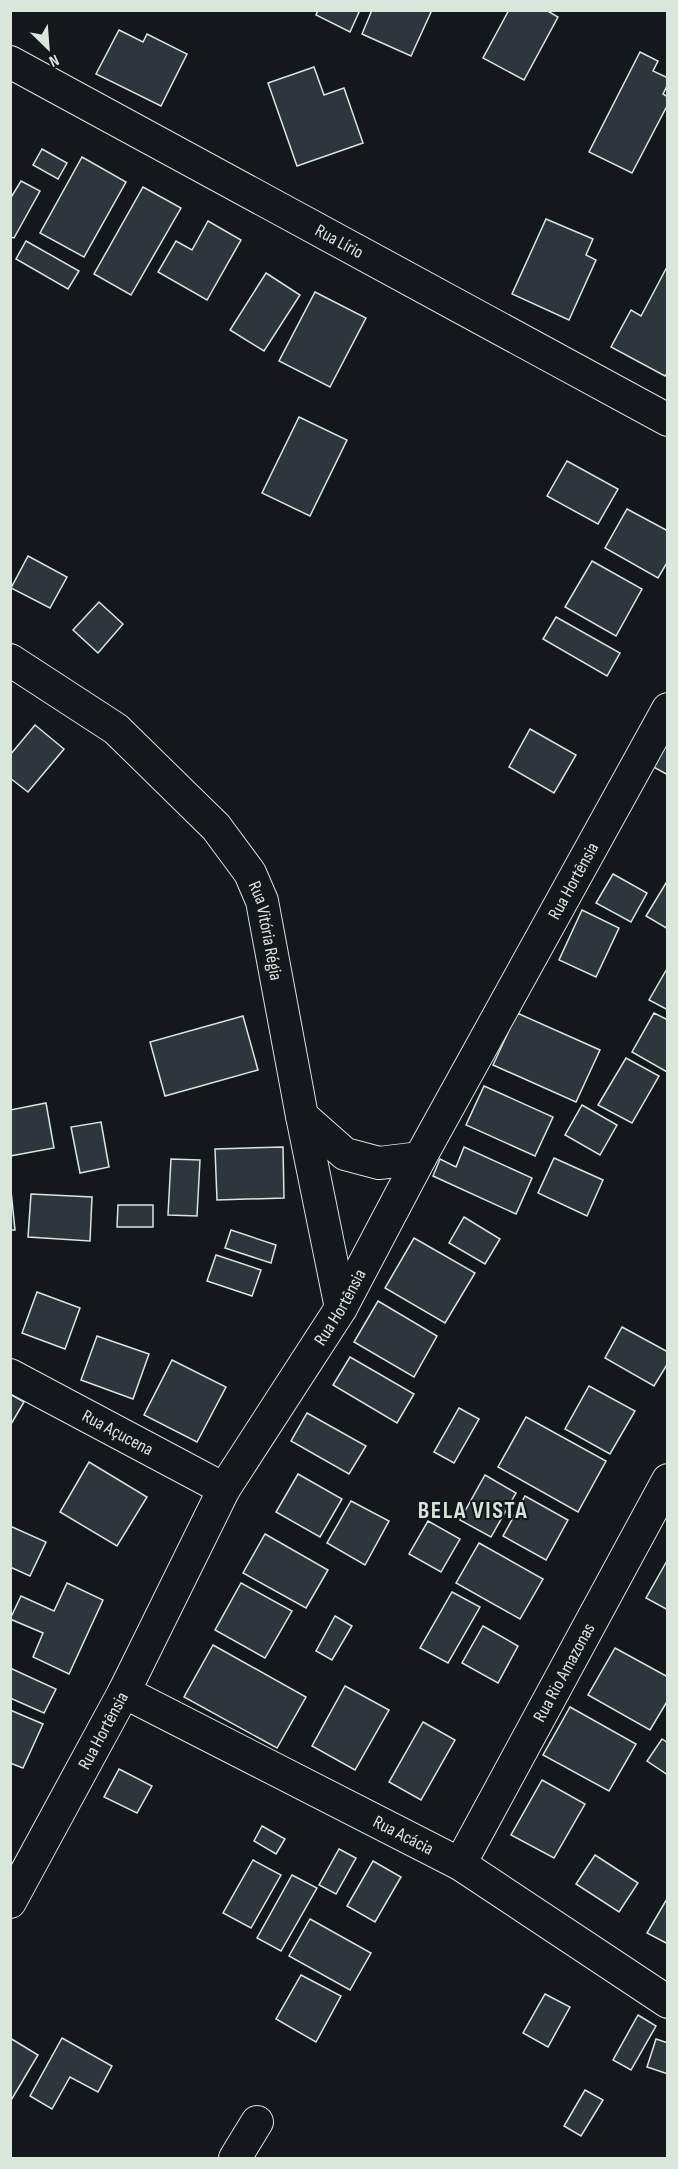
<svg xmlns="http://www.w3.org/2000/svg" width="678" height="2169" viewBox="0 0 678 2169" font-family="'Sofia Sans Condensed',sans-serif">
	<rect width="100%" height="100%" fill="#14181c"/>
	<!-- building -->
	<g fill="#2c363c" stroke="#d8e6dc" stroke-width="1.5">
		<path d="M318 10H360L350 32 316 15Z"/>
		<path d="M372 10H432L411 56 362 34Z"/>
		<path d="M509 10H546L558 17 524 80 483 58Z"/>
		<path d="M119 30 143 42 147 34 187 54 161 106 96 74Z"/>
		<path d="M640 52 658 61 653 71 668 78V84L663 94 668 97V104L632 173 589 152Z"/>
		<path d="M314 67 324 95 344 88 363 143 297 166 268 83Z"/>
		<path d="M42 149 67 163 58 179 33 165Z"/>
		<path d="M82 157 126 182 84 257 40 233Z"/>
		<path d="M21 181 40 191 14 238 10 237V199Z"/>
		<path d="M143 187 181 208 131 295 94 274Z"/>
		<path d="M546 219 593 239 586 255 596 260 569 320 512 294Z"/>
		<path d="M208 221 241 240 207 300 158 272 176 241 192 250Z"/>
		<path d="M26 241 79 271 68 289 16 259Z"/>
		<path d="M668 265V372L665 376 611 347 631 310 641 316Z"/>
		<path d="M266 273 300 295 264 351 230 330Z"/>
		<path d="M315 292 366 318 330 387 279 361Z"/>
		<path d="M299 417 347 440 310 516 262 493Z"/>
		<path d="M567 461 618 489 598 524 547 496Z"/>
		<path d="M627 509 668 531V561L658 578 605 548Z"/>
		<path d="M28 556 67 577 50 608 11 588Z"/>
		<path d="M592 561 642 589 616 636 565 607Z"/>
		<path d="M99 602 123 624 98 653 73 630Z"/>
		<path d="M556 617 620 653 607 676 543 639Z"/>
		<path d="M35 725 64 749 28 792 10 778V755Z"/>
		<path d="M530 729 576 755 554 793 509 767Z"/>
		<path d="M668 735V775L650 765Z"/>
		<path d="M613 874 647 893 631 922 596 903Z"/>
		<path d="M666 883 668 884V929L646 916Z"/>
		<path d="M582 910 619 928 596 977 559 960Z"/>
		<path d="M668 967V1010L649 1000Z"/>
		<path d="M517 1013 600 1050 576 1102 493 1065Z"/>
		<path d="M654 1013 668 1020 667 1072 632 1052Z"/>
		<path d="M243 1016 258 1070 165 1096 150 1042Z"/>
		<path d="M626 1058 659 1076 632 1123 598 1105Z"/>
		<path d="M484 1086 553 1117 535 1156 466 1125Z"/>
		<path d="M46 1103 54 1148 10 1156V1110Z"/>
		<path d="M582 1105 617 1125 600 1155 565 1135Z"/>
		<path d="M101 1122 109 1167 80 1173 71 1127Z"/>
		<path d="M283 1147 284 1198 217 1200 215 1149Z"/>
		<path d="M464 1147 532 1178 516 1214 433 1176 440 1159 456 1167Z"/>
		<path d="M554 1158 603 1180 587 1216 538 1193Z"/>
		<path d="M171 1159 200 1160 197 1216 168 1215Z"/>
		<path d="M10 1181 15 1230H10Z"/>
		<path d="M31 1194 92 1197 90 1241 28 1237Z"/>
		<path d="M118 1205H153V1227H117Z"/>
		<path d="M464 1217 500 1239 485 1264 449 1243Z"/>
		<path d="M231 1230 276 1245 271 1263 225 1248Z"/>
		<path d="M414 1238 475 1273 445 1323 385 1288Z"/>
		<path d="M216 1255 261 1270 252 1296 207 1281Z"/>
		<path d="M37 1292 80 1308 65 1349 22 1333Z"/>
		<path d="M378 1301 437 1336 414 1377 354 1342Z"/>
		<path d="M622 1327 668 1352V1363L654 1386 605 1358Z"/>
		<path d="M97 1336 149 1354 133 1399 81 1380Z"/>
		<path d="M350 1357 414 1394 397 1423 333 1385Z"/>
		<path d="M172 1360 226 1387 197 1442 144 1415Z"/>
		<path d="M589 1386 635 1411 610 1454 565 1429Z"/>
		<path d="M10 1394 24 1402 10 1426Z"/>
		<path d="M459 1408 479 1419 454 1463 434 1452Z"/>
		<path d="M307 1413 366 1446 349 1474 291 1441Z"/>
		<path d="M526 1417 606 1461 578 1512 498 1467Z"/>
		<path d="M89 1462 147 1497 117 1546 60 1512Z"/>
		<path d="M298 1474 342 1499 320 1537 276 1512Z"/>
		<path d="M485 1475 516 1493 491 1537 460 1520Z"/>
		<path d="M525 1496 568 1520 546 1560 503 1536Z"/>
		<path d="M351 1501 389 1521 365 1565 327 1543Z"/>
		<path d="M428 1521 460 1539 441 1572 409 1554Z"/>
		<path d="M10 1526 46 1542 30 1576 10 1567Z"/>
		<path d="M265 1534 328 1570 306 1608 243 1573Z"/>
		<path d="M479 1543 543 1579 520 1619 456 1583Z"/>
		<path d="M668 1559V1610L646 1598Z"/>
		<path d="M67 1583 103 1600 69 1674 33 1657 43 1633 10 1619 21 1596 54 1611Z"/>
		<path d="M241 1583 292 1611 265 1658 215 1630Z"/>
		<path d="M452 1592 480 1607 448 1663 420 1648Z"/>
		<path d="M335 1616 352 1626 332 1660 316 1651Z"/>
		<path d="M483 1626 518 1646 498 1683 462 1663Z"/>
		<path d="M213 1645 306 1697 277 1748 184 1697Z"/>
		<path d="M615 1648 668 1677V1700L650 1730 588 1695Z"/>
		<path d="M10 1668 56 1689 44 1713 10 1698Z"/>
		<path d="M345 1686 389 1710 355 1770 312 1746Z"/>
		<path d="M570 1707 636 1744 609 1791 543 1755Z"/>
		<path d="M10 1710 43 1724 23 1768 10 1763Z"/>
		<path d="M423 1722 455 1740 421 1800 389 1782Z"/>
		<path d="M662 1739 668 1743V1775L647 1761Z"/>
		<path d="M119 1769 152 1786 137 1813 104 1797Z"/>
		<path d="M542 1780 585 1804 554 1858 511 1835Z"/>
		<path d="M262 1826 285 1839 276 1854 254 1841Z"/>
		<path d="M339 1849 356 1858 336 1894 319 1885Z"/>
		<path d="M595 1855 638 1883 619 1912 576 1884Z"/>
		<path d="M253 1860 281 1875 251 1928 223 1913Z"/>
		<path d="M373 1861 401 1877 375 1922 347 1906Z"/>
		<path d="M292 1875 317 1888 281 1951 257 1938Z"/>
		<path d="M668 1897V1944L647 1933Z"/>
		<path d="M310 1919 371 1953 350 1990 289 1956Z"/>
		<path d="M301 1975 341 1996 316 2042 276 2019Z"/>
		<path d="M545 1994 570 2007 548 2047 523 2033Z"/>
		<path d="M638 2015 656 2026 631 2070 613 2060Z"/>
		<path d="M10 2038 38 2055 10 2102Z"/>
		<path d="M62 2038 112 2066 98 2092 70 2077 52 2109 30 2096Z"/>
		<path d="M656 2039 668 2043V2074L647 2067Z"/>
		<path d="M585 2090 603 2100 581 2136 564 2126Z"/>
	</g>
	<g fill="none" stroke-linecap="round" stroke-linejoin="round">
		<!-- street casing -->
		<g stroke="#d8e6dc" stroke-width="34">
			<g id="street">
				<path id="s1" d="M10 62 668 420"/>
				<path id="s2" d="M10 660 116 729 216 827 250 873 262 901 302 1116 341 1308"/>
				<path d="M302 1116 345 1154 379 1163 420 1158"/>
				<path id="s3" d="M10 1375 224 1489"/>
				<path id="s4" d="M124 1692 460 1864 668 2002"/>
				<path id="s5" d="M460 1864 668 1480"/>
				<path id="s6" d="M10 1902 124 1692 224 1489 341 1308 420 1158 668 709"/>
				<path d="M235 2158 257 2122"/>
			</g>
		</g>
		<!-- street -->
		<use href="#street" stroke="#14181c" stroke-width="32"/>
	</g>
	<g text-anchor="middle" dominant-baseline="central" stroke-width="4.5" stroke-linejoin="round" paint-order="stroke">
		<!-- street labels -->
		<g font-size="18" fill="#d8e6dc" stroke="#14181c">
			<text stroke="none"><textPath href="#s1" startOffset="375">Rua Lírio</textPath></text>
			<text stroke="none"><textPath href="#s6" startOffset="1167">Rua Hortênsia</textPath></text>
			<text stroke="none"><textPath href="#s2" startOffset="384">Rua Vitória Régia</textPath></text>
			<text stroke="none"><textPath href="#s6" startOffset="681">Rua Hortênsia</textPath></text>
			<text stroke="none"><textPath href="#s3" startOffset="122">Rua Açucena</textPath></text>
			<text stroke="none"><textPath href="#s5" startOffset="218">Rua Rio Amazonas</textPath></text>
			<text stroke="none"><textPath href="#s6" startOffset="195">Rua Hortênsia</textPath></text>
			<text stroke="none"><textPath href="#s4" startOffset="314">Rua Acácia</textPath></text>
		</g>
		<!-- district labels -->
		<g font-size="24" font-weight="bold" letter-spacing="1.5" fill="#d8e6dc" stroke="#14181c">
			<text x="473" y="1510">BELA VISTA</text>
		</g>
	</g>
	<!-- border -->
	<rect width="678" height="2169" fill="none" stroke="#d8e6dc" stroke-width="24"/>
	<!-- north arrow -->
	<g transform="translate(48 48) rotate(155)" stroke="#14181c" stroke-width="4.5" paint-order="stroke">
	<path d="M0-4.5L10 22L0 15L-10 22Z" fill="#d8e6dc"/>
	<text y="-9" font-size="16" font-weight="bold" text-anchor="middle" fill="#d8e6dc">N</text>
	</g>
</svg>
